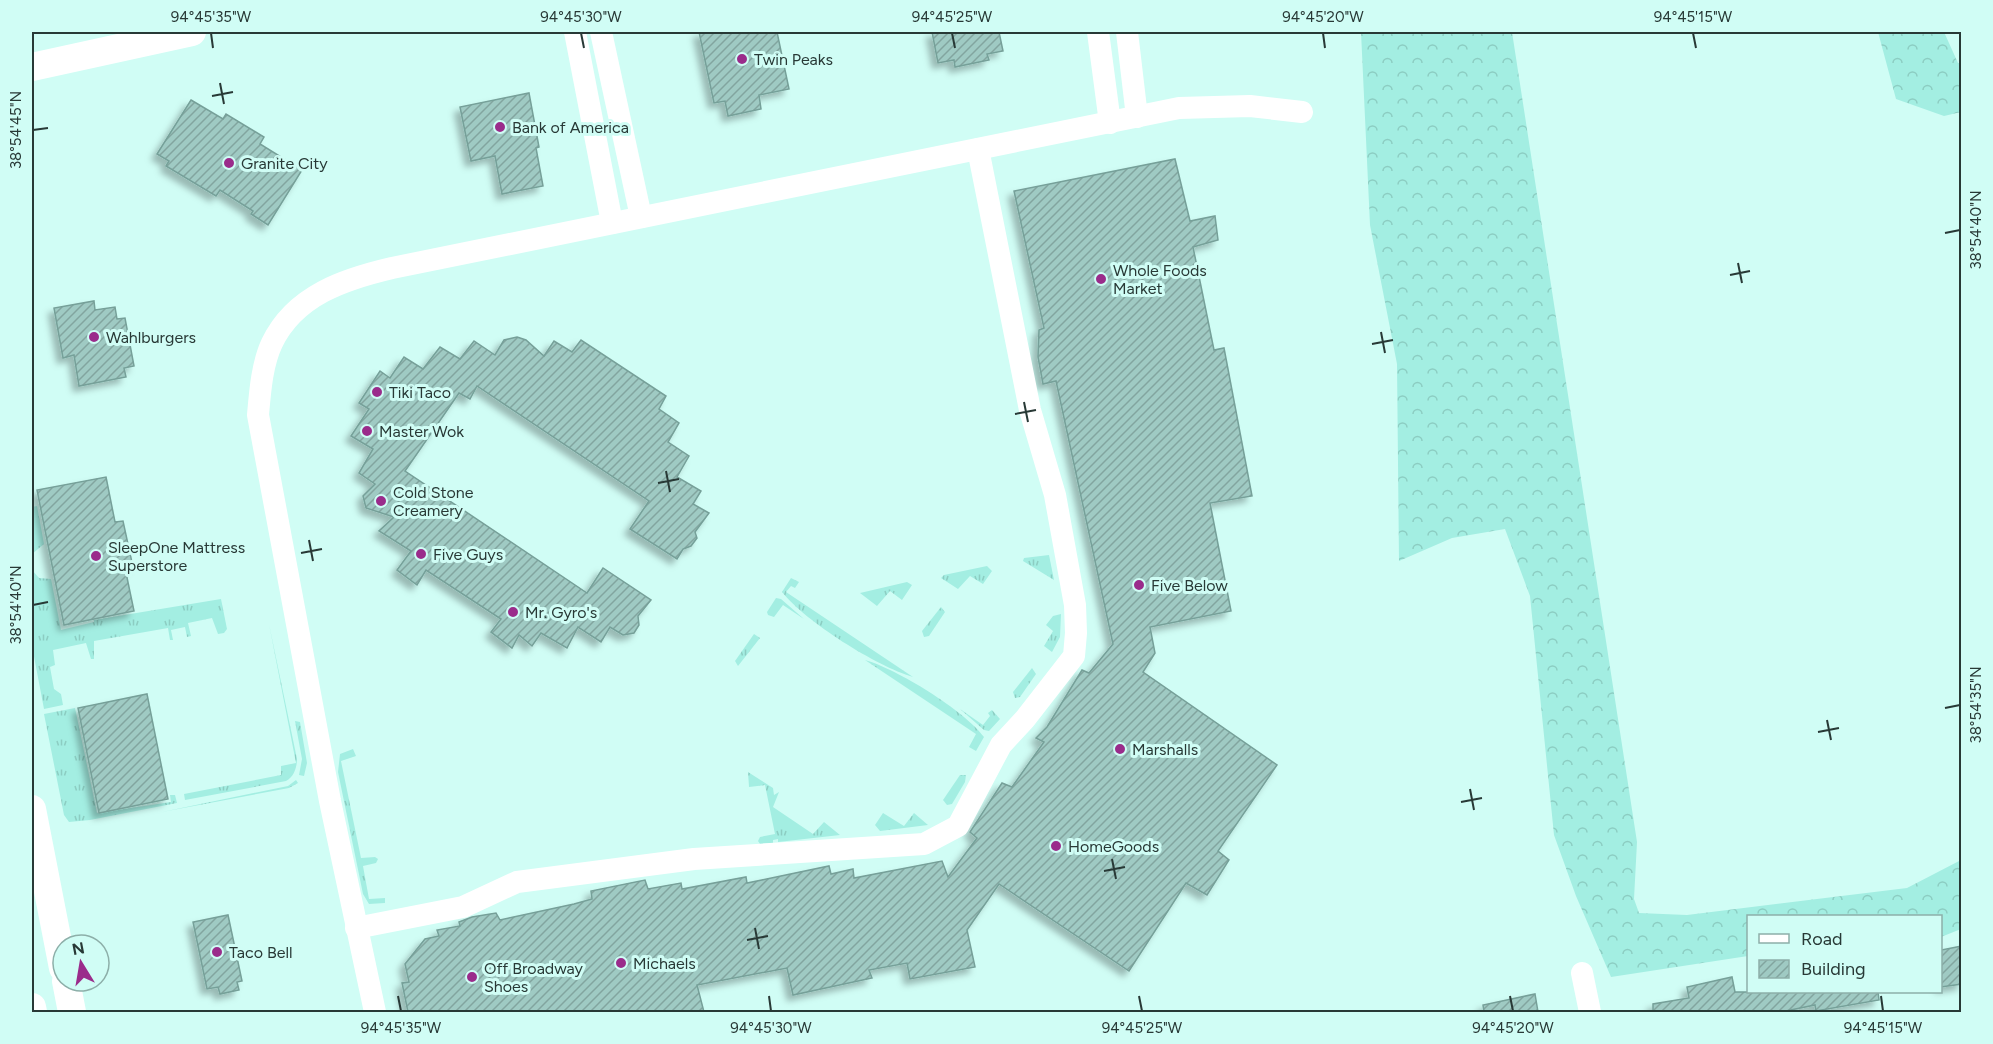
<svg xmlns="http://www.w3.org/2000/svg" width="1993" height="1044" viewBox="0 0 1993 1044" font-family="Figtree,sans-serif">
	<defs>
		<pattern id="grass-tufts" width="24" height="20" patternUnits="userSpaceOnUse" patternTransform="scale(1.5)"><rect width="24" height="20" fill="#a3eee2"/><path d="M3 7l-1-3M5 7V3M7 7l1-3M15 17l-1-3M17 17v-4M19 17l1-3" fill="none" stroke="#8ccdc2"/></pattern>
		<pattern id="forest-crowns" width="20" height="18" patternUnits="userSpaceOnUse" patternTransform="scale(1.5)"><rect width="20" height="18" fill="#a3eee2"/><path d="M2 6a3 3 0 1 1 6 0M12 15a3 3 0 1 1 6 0" fill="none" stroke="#8ccdc2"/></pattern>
		<pattern id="building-hatch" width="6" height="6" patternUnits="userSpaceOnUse" patternTransform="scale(1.5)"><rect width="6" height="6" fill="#9fcac3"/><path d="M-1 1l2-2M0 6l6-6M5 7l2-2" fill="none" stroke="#82a59f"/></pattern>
		<filter id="shadow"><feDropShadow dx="-5.5" dy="5.5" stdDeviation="3" flood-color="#0004"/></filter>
	</defs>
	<rect width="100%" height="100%" fill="#d0fdf5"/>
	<!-- grass -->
	<g fill="url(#grass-tufts)">
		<path d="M37 506 44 544 32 554V507Z"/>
		<path d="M1049 555 1054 580 1023 561 1024 558Z"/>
		<path d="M987 566 992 571 983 584 970 576 958 589 941 578 944 575Z"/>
		<path d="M32 570 39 578 51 579 61 630 94 622V620L221 599 227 629 224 633 218 634 212 618 188 623 191 636 187 637 185 627 171 630 173 640H170L168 628 94 641V659H91L86 643 53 650 55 665 50 667 54 689 61 694 63 705 44 709 32 646Z"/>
		<path d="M791 578 799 582 795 588 791 586 786 592 913 677C876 666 806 622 782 592Z"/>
		<path d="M907 582 912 585 902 600 890 591 877 606 860 593Z"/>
		<path d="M776 598 781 599 804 619 783 605 774 617 768 615 767 612Z"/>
		<path d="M941 607 945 612 929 636 924 637 922 631Z"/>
		<path d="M1061 614 1060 637 1052 652 1044 646 1053 631 1046 625 1053 616Z"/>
		<path d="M269 624 297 759C297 767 294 777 286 781L185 800 184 794 281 775V766L296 763Z"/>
		<path d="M754 634 760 638 738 666 735 661Z"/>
		<path d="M865 660C897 669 964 710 984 737L976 751 969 747 976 734Z"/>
		<path d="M1032 668 1036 674 1020 697 1015 698 1013 692Z"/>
		<path d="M75 708 97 813 171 802 170 795H175L177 803 90 820 69 822 64 815 44 714Z"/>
		<path d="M960 709 983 725 990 716 988 713 992 710 1000 719 989 731 984 730Z"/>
		<path d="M295 721 300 722 307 763 304 776 299 775 302 759Z"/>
		<path d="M353 749 356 756 341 761 361 858 375 857 378 859 376 863 363 866 369 899 385 898V903L369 904 363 894 338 772 340 754Z"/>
		<path d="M748 772 773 788 774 795 779 792 773 807 813 834 824 822 840 835 778 842V839L773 840V843L760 844 758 841 760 837 775 834 765 785 749 787Z"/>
		<path d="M960 775H966L965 782 952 804 947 805 943 800Z"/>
		<path d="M296 780 298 783 289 788 162 812 288 786Z"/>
		<path d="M883 813 904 826 914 813 928 825 880 831 875 825Z"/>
	</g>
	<!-- forest -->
	<g fill="url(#forest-crowns)">
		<path d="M1361 32H1512L1637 842 1634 899 1639 913 1687 915 1907 888 1961 860V929L1941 937 1940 916H1748V956L1611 977 1576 896 1554 835 1530 596 1505 529 1452 538 1399 561 1397 364 1370 225Z"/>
		<path d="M1878 32H1944L1958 63H1961V112L1944 116 1896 99Z"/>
	</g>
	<!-- building -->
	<g fill="url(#building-hatch)" stroke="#76a099" stroke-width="1.5" filter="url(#shadow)">
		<path d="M699 32H777L789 89 759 95 761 109 728 116 725 101 714 103Z"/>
		<path d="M932 32H999L1003 51 987 54 989 60 955 67 954 60 938 63Z"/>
		<path d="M529 93 539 147 536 148 543 186 502 194 495 156 471 161 460 107Z"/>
		<path d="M191 100 223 119 226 114 264 137 260 144 302 170 268 225 251 214 253 211 220 190 216 196 166 166 169 161 157 154Z"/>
		<path d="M1175 159 1190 221 1215 216 1218 240 1193 247 1214 350 1224 348 1252 496 1210 503 1231 611 1150 627 1155 653 1143 672 1277 765 1218 851 1229 860 1207 895 1186 883 1129 971 999 884 967 930 975 967 910 979 907 963 869 970 872 978 793 995 787 968 697 985 704 1012H408L402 983 409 982 405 964 425 939 439 936 437 930 460 926 459 922 472 917 496 913 500 920 574 904 592 899 591 891 645 880 648 889 681 883 682 889 746 877 747 883 829 866 831 874 853 869 854 878 942 861 948 877 977 838 970 832 1002 783 1012 787 1044 742 1036 738 1047 727 1082 670 1089 673 1113 644 1056 381 1043 384 1038 357 1039 330 1044 328 1014 191Z"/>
		<path d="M94 301 95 310 115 307 117 319 125 318 134 366 124 368 126 377 79 386 74 355 63 358 54 308Z"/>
		<path d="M517 337 526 340 544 356 554 341 572 352 581 340 666 396 659 409 679 423 668 442 689 456 677 477 701 491 693 504 709 513 695 532 697 538 691 546 683 549 677 559 630 529 649 501 477 386 470 399 459 393 405 471 587 593 603 568 651 600 638 616 639 625 634 633 623 635 610 627 601 642 578 627 567 648 541 633 532 646 519 635 512 648 491 632 501 619 426 570 417 585 397 570 411 551 379 531 394 517 366 508 363 496 375 484 359 473 373 449 351 436 369 409 359 403 380 371 390 378 404 357 423 369 440 347 460 359 474 341 495 355 504 340Z"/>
		<path d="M106 477 115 522 123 521 133 567 125 568 134 611 64 625 37 490Z"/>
		<path d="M147 694 168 799 99 813 78 708Z"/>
		<path d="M228 915 242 981 237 982 239 990 220 994 218 987 207 989 193 922Z"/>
		<path d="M1962 946V984L1941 987V950Z"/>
		<path d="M1732 977 1735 992H1878L1879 1000 1816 1011 1815 1005 1781 1012H1653V1004L1689 998 1687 987Z"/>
		<path d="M1535 994 1538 1012H1484L1483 1005Z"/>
	</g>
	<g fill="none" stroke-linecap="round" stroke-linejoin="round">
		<!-- minor -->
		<g stroke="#fff" stroke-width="22">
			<path d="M575 32 612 223"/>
			<path d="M601 32 641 217"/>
			<path d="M1098 32 1110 123"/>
			<path d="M1127 32 1137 117"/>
			<path d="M356 928 463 907 517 882 694 859 924 844 958 826 1001 745 1025 719 1074 656 1076 633 1075 605 1055 495 1030 410 978 149"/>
			<path d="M1582 973 1590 1012"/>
			<path d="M375 1012 330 801 258 415C260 392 262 364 272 343 295 295 345 279 392 268L1179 108 1250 106 1302 112"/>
		</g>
		<!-- major -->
		<g stroke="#fff" stroke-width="28">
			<path d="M32 67 192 32"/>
			<path d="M32 809 63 968"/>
			<path d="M66 981 72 1012"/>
			<path d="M32 1007 33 1012"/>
		</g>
	</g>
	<!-- ticks -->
	<path fill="none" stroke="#283936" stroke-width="2" d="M211 33 213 48M581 33 584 48M952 33 955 48M1323 33 1325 48M1693 33 1696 48M220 83 224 104M212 96 233 92M33 130 48 128M1945 233 1960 230M1738 263 1742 283M1730 275 1750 271M1381 332 1385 353M1372 344 1393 340M1024 402 1028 422M1015 414 1036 410M666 471 670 492M658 483 679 479M309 540 313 561M301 553 322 549M33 605 48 602M1945 708 1960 705M1827 720 1831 740M1818 732 1839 728M1470 789 1474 810M1461 802 1482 798M1112 859 1116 879M1104 871 1125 867M755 928 759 949M747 940 768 936M398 996 401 1011M769 996 771 1011M1139 996 1142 1011M1510 996 1513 1011M1881 996 1883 1011"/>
	<!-- markers -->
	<g fill="#9a2c8b" stroke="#d0fdf5" stroke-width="2">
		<circle cx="742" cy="59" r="6"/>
		<circle cx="500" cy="127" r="6"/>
		<circle cx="229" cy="163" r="6"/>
		<circle cx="1101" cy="279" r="6"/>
		<circle cx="94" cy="337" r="6"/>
		<circle cx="377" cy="392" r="6"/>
		<circle cx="367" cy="431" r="6"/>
		<circle cx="381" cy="501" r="6"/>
		<circle cx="421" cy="554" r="6"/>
		<circle cx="96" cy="556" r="6"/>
		<circle cx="1139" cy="585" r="6"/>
		<circle cx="513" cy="612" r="6"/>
		<circle cx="1120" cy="749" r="6"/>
		<circle cx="1056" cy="846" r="6"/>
		<circle cx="217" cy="952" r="6"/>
		<circle cx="621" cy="963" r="6"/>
		<circle cx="472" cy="977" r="6"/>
	</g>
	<g text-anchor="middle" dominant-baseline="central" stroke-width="6" stroke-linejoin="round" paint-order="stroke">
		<!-- poi labels -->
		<g font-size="16" fill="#283936" stroke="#d0fdf5" text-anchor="start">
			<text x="754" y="59">Twin Peaks</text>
			<text x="512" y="127">Bank of America</text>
			<text x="241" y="163">Granite City</text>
			<text x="1113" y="270">Whole Foods<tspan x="1113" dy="18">Market</tspan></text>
			<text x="106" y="337">Wahlburgers</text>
			<text x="389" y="392">Tiki Taco</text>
			<text x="379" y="431">Master Wok</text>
			<text x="393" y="492">Cold Stone<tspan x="393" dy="18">Creamery</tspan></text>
			<text x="108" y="547">SleepOne Mattress<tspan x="108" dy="18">Superstore</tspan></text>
			<text x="433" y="554">Five Guys</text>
			<text x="1151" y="585">Five Below</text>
			<text x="525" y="612">Mr. Gyro's</text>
			<text x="1132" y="749">Marshalls</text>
			<text x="1068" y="846">HomeGoods</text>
			<text x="229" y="952">Taco Bell</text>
			<text x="633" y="963">Michaels</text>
			<text x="484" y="968">Off Broadway<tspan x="484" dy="18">Shoes</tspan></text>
		</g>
	</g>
	<!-- border -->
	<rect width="1993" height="1044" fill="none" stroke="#d0fdf5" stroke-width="66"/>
	<!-- legend -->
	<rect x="1747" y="915" width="195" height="78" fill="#d0fdf5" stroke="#8dafa9" stroke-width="1.5"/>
	<rect x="1759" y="934" width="30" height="9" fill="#ffffff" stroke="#8dafa9" stroke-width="1.5"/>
	<text x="1801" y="945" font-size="18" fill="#283936">Road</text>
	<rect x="1759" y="960" width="30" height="18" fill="url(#building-hatch)" stroke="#8dafa9" stroke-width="1.5"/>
	<text x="1801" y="975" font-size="18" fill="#283936">Building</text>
	<!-- north arrow -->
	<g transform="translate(81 963) rotate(349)"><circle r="28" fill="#d0fdf5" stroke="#8dafa9" stroke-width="1.5"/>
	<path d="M0-4.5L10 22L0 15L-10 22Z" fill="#9a2c8b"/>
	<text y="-9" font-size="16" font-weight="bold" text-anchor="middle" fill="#283936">N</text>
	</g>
	<rect x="33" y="33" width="1927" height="978" fill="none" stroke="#283936" stroke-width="2"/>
	<g font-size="15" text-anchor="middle" fill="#283936">
		<text x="211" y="22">94°45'35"W</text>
		<text x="581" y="22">94°45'30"W</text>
		<text x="952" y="22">94°45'25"W</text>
		<text x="1323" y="22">94°45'20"W</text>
		<text x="1693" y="22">94°45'15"W</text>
		<text transform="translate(16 130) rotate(-90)" y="5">38°54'45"N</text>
		<text transform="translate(1976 230) rotate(-90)" y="5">38°54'40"N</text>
		<text transform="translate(16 605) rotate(-90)" y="5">38°54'40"N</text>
		<text transform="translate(1976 705) rotate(-90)" y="5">38°54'35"N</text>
		<text x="401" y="1033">94°45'35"W</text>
		<text x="771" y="1033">94°45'30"W</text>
		<text x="1142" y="1033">94°45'25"W</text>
		<text x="1513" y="1033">94°45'20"W</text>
		<text x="1883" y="1033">94°45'15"W</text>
	</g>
</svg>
